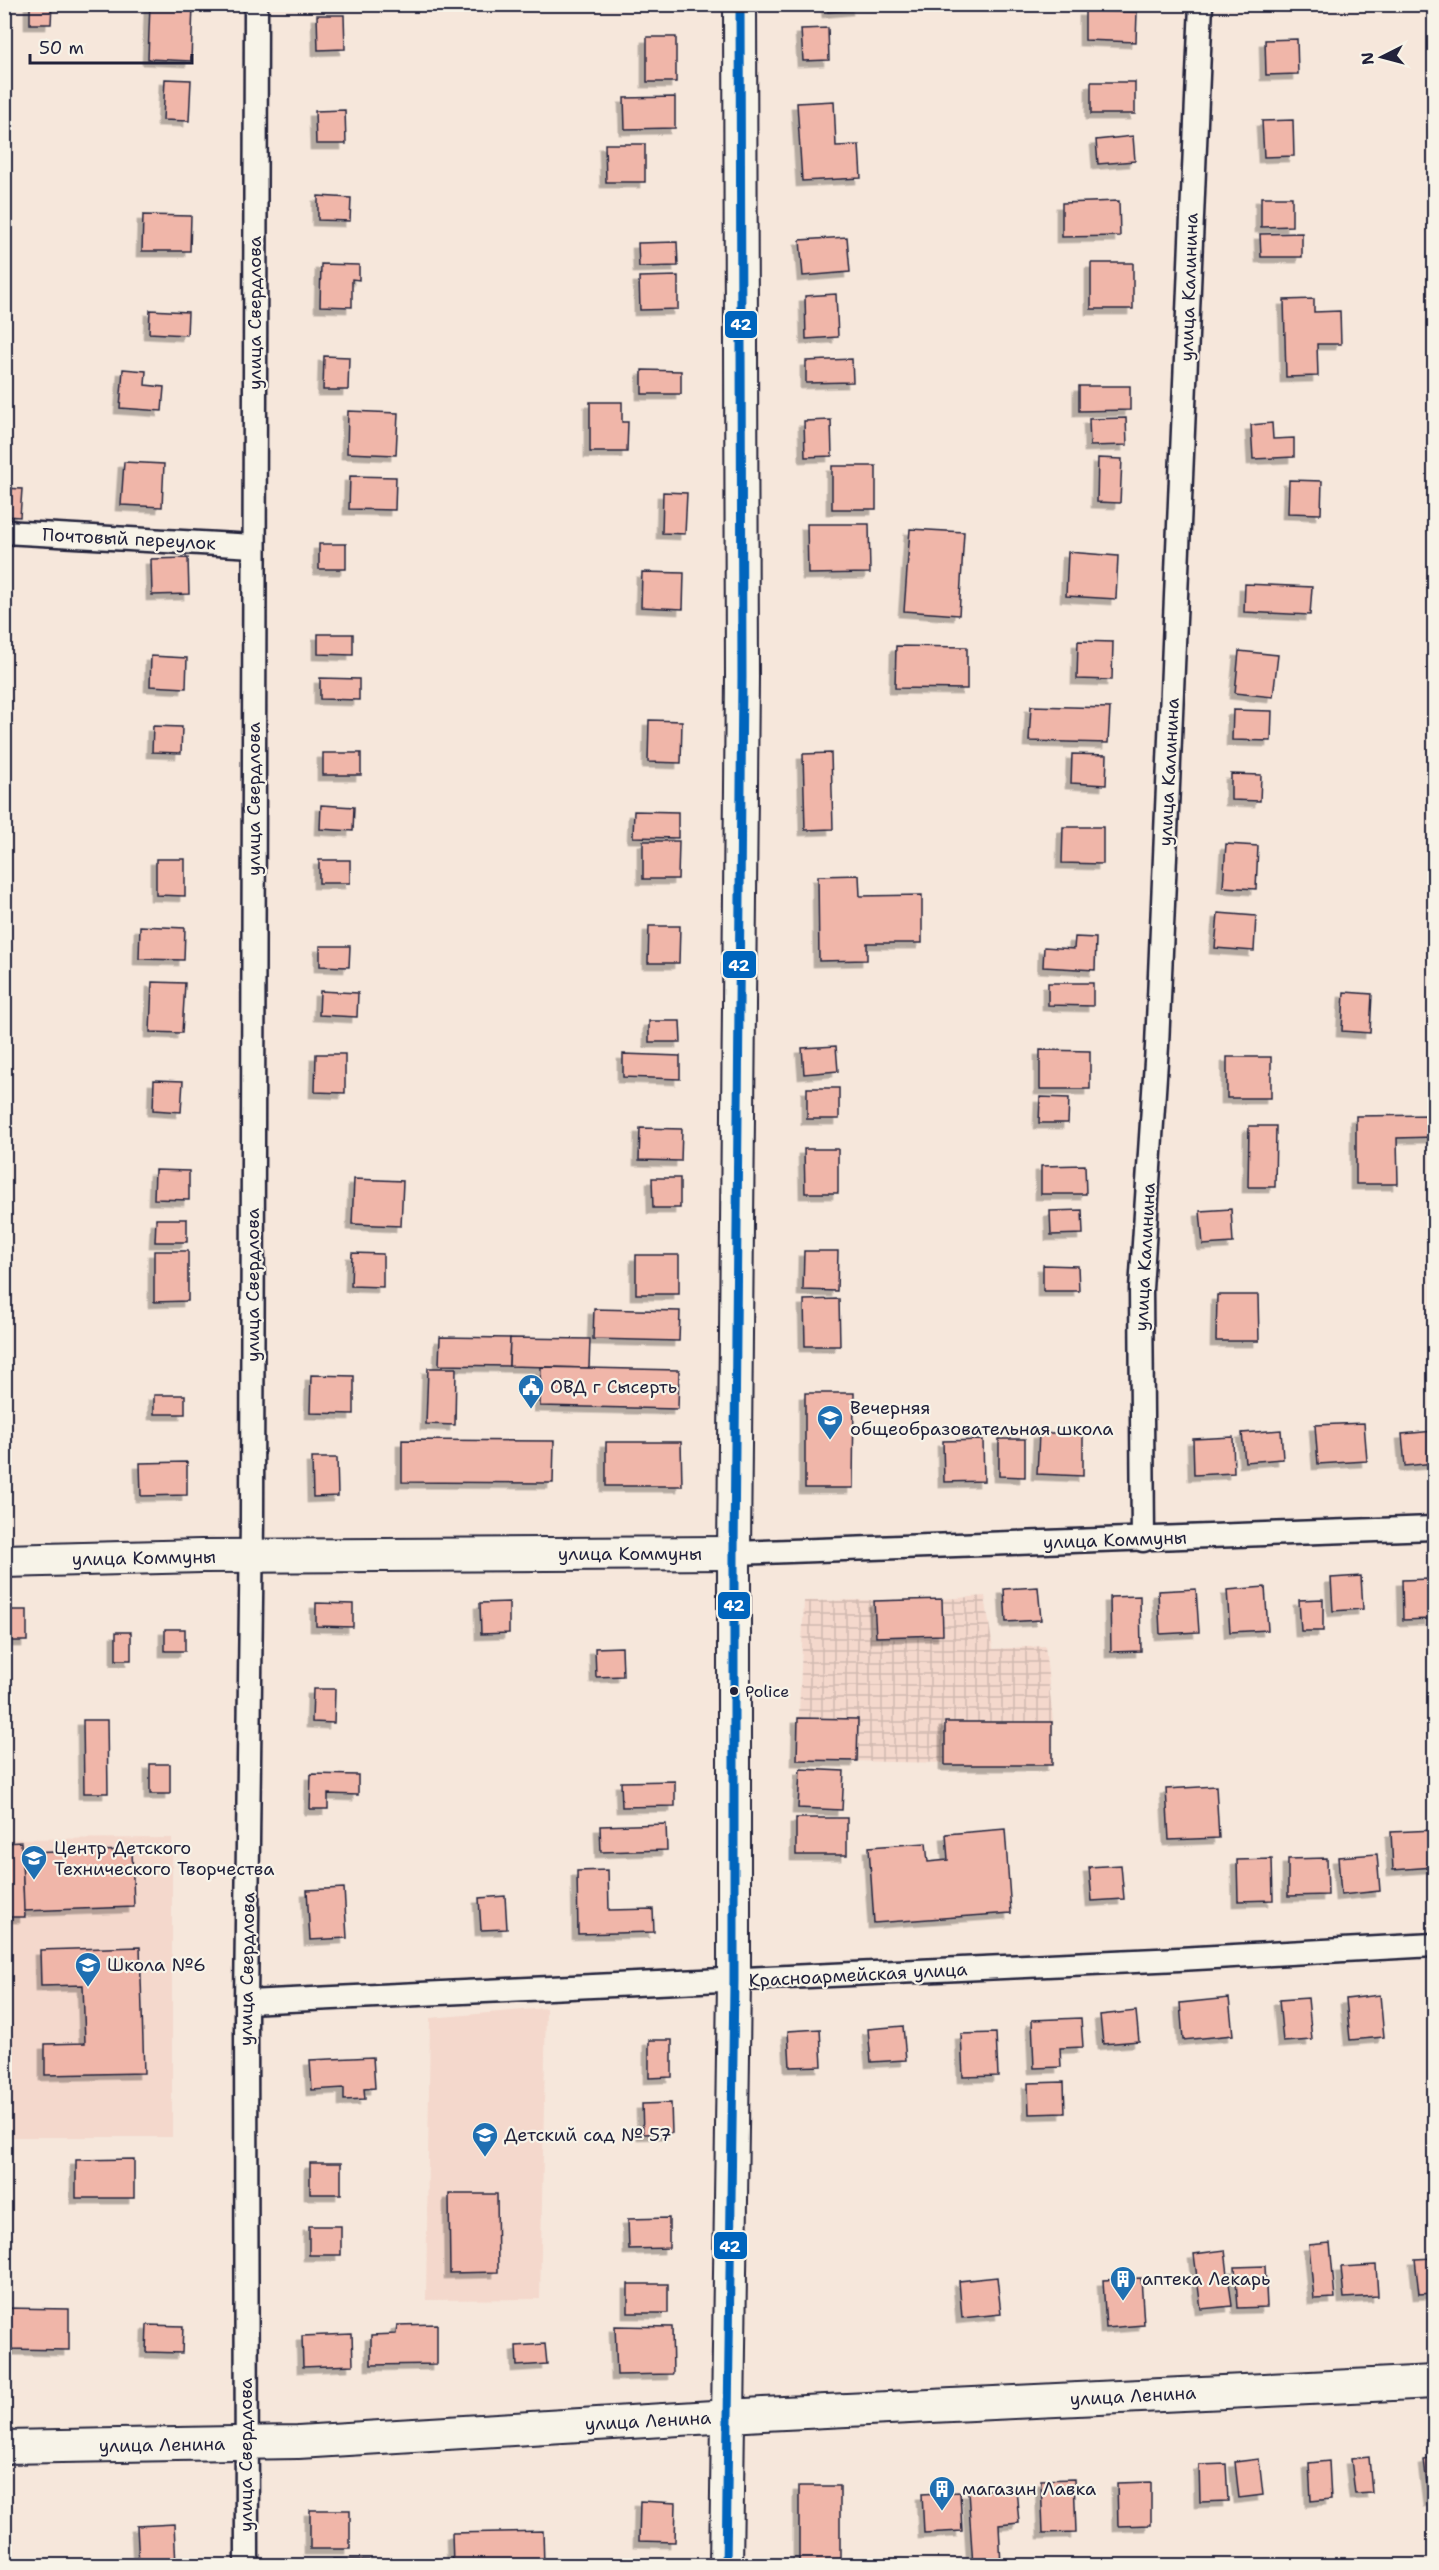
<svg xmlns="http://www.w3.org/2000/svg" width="1439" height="2570" viewBox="0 0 1439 2570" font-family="'Shantell Sans',sans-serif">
	<defs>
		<pattern id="industrial-grid" width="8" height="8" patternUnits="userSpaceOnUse" patternTransform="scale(1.5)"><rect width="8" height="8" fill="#f4d8cc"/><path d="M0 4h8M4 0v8" fill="none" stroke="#d1b9b0"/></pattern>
		<filter id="shadow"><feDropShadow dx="-5.5" dy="5.5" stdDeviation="0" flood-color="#0004"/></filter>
	</defs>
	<rect width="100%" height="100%" fill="#f6e7db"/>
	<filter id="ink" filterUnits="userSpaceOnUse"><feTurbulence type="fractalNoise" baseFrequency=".0167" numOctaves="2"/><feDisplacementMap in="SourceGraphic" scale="12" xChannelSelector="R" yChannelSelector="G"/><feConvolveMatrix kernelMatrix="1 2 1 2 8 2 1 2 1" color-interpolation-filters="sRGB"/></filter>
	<g filter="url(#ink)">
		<!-- built -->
		<g fill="#f4d8cc">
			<path d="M172 1838V2137H5L4 1839Z"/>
			<path d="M546 2008 540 2299 426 2300 430 2018Z"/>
		</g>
		<!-- industrial -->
		<path fill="url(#industrial-grid)" d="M985 1596 993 1649 1045 1646 1053 1722 1052 1765 797 1760 804 1601 942 1599Z"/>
		<!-- building -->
		<g fill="#f0b6a9" stroke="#22223b" stroke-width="1.5" filter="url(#shadow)">
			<path d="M30 4H52L51 24H30Z"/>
			<path d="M150 4H193L191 61 148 59Z"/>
			<path d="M827 4H857L858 9 828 12Z"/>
			<path d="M1085 11 1137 12 1136 42 1085 40Z"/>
			<path d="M317 15H344L345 49 318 50Z"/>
			<path d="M828 28 829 60 803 61 801 29Z"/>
			<rect x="647" y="37" width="29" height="45"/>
			<path d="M1297 39 1298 74 1266 75 1265 40Z"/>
			<path d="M165 79 191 80 189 121 163 120Z"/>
			<rect x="1091" y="82" width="44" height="32"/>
			<path d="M675 97V128L625 129 624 98Z"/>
			<path d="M834 101 836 146 859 145 861 178 802 181 797 103Z"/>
			<path d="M345 110 346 144H316L315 111Z"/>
			<path d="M1293 120 1294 156 1264 157 1262 121Z"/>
			<path d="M1133 136 1135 161 1098 164 1096 140Z"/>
			<path d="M605 144H645V182H606Z"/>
			<path d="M318 196 351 198 350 221 318 220Z"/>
			<path d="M1261 197H1292V226L1261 227Z"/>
			<path d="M1119 201 1120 236 1062 237V203Z"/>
			<path d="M143 215 191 216 190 251H142Z"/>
			<path d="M1302 233V257H1261L1260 234Z"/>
			<path d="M847 237 850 272 803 276 800 240Z"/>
			<path d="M677 242 678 266 639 267 638 243Z"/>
			<rect x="1091" y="263" width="42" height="46"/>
			<path d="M321 264 359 265V280L352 279V307L320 306Z"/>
			<path d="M678 276V309L640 310 639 277Z"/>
			<path d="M836 294 838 337 806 339 805 296Z"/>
			<path d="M1314 299V312L1340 311 1341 344H1317L1318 376 1286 377 1284 300Z"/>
			<path d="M150 310 188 312 187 335 149 333Z"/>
			<path d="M324 356 349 357 348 390H323Z"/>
			<path d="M852 359 853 382 806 383V361Z"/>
			<path d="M123 369 146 371 145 385 164 387 162 411 120 408Z"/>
			<path d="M642 370 681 371V394H642Z"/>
			<path d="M1079 386H1130V410L1079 411Z"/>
			<path d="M590 402H622V422H628L627 452H590Z"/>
			<path d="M348 411 398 413 396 455 347 453Z"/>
			<path d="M1126 418 1127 445 1090 446 1089 419Z"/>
			<path d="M831 420 832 456 805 457 804 421Z"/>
			<path d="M1272 423 1273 439 1294 438V457L1253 459 1251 425Z"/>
			<path d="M1098 458 1122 459 1120 503 1097 502Z"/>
			<path d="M124 462 164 464 162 507 121 505Z"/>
			<rect x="832" y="466" width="44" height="43"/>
			<path d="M350 476 396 477 395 510 349 509Z"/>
			<path d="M1289 480 1322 481 1321 514 1288 513Z"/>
			<path d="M4 488 22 489 20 517 4 516Z"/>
			<path d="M663 492 687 493 685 534 662 533Z"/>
			<path d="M807 524H869L870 573 808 574Z"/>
			<path d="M910 529 964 532 959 615 904 611Z"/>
			<rect x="319" y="544" width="27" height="25"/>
			<path d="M1068 552 1118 556 1116 599 1066 596Z"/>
			<path d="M188 558 189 594 152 595 151 559Z"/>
			<path d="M642 572 684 573 683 609 641 607Z"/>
			<path d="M1245 584 1312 587 1310 615 1244 612Z"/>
			<path d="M318 634H353V655L318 654Z"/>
			<path d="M1078 641 1113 642 1112 680 1077 679Z"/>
			<path d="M896 646 967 647V689L895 688Z"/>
			<path d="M1239 651 1278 655 1273 697 1235 693Z"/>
			<path d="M151 656 187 658 186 688 150 686Z"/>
			<path d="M320 678 359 679V700L320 699Z"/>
			<path d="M1031 706 1110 708 1108 743 1029 741Z"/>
			<path d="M1233 710 1272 711 1271 741 1232 740Z"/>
			<path d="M649 720 682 721 681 763 648 762Z"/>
			<path d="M153 726 182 727 181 753 152 752Z"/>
			<rect x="323" y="753" width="38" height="22"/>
			<path d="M831 753 833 829 805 830 803 754Z"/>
			<path d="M1072 754 1107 755 1106 785 1071 783Z"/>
			<path d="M1231 774 1261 775 1260 801 1231 800Z"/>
			<path d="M321 805 354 807 353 831 320 829Z"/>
			<path d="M634 811 678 812V838L633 837Z"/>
			<path d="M1063 827H1103V864L1062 863Z"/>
			<path d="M643 841H679L678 879H643Z"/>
			<path d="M1226 844 1258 846 1256 889 1223 887Z"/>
			<path d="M156 859H185V896L156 895Z"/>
			<rect x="319" y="860" width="31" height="23"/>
			<path d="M859 875 860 896 922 895V943H867V960L819 961 818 876Z"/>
			<path d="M1218 913 1256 916 1254 951 1215 948Z"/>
			<path d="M140 926 185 928 184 960 139 959Z"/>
			<path d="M649 926H680L679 963H648Z"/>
			<path d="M1075 937 1096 938 1095 970 1043 967 1044 947 1074 949Z"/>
			<path d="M320 946H350L349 967 320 966Z"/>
			<path d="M152 982 185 983 182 1033 150 1032Z"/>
			<path d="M1048 983H1093V1006L1048 1005Z"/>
			<path d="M320 991 358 993 357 1017 319 1015Z"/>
			<path d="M1344 992 1372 994 1370 1033 1342 1031Z"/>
			<path d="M649 1021H680L681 1042H649Z"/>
			<path d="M836 1046 838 1071 804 1074 802 1048Z"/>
			<path d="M1040 1050 1090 1051V1089H1040Z"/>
			<path d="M316 1054H345V1093L315 1092Z"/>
			<path d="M623 1054 680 1056V1079L623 1077Z"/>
			<rect x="1227" y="1057" width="44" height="41"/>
			<path d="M154 1080 183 1081 181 1112 153 1110Z"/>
			<rect x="807" y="1088" width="32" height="31"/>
			<path d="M1040 1097 1069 1098 1068 1123H1039Z"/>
			<path d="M1434 1115V1137L1397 1138 1398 1184H1356V1116Z"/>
			<path d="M1249 1126H1276L1275 1187H1248Z"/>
			<path d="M640 1128 682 1129 681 1161 639 1160Z"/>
			<path d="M804 1149H838V1193H805Z"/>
			<path d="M1085 1165 1086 1194H1041V1166Z"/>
			<path d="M155 1170 189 1171V1200L154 1199Z"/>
			<path d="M652 1178H680V1208H653Z"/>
			<path d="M354 1179 403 1181 401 1226 352 1224Z"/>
			<path d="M1231 1209 1233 1243 1203 1245 1200 1211Z"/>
			<path d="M1082 1210 1083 1234 1051 1235 1050 1211Z"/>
			<path d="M156 1219H187V1242H155Z"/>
			<path d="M154 1251H188V1301L154 1302Z"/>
			<path d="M804 1251H838L837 1291 803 1290Z"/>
			<path d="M352 1253 383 1254V1287L351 1286Z"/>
			<rect x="636" y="1255" width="43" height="39"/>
			<path d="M1043 1265 1078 1266 1079 1291H1043Z"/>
			<path d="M1217 1295H1258L1259 1341H1216Z"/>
			<path d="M839 1299 840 1346H805L804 1300Z"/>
			<path d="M594 1309 680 1311 679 1341 593 1339Z"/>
			<path d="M440 1337 510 1338 509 1366 439 1365Z"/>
			<path d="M510 1338 590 1339 589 1368 509 1366Z"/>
			<path d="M541 1367 679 1370 678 1409 540 1406Z"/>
			<path d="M428 1368H456L455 1425 426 1424Z"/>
			<path d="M311 1375 354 1376V1414L310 1413Z"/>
			<path d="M805 1393H854L853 1488H805Z"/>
			<rect x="154" y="1395" width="31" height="19"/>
			<path d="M1364 1423 1367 1461 1318 1464 1315 1425Z"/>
			<path d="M1281 1430 1283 1459 1245 1462 1242 1433Z"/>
			<path d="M1434 1431V1463L1405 1466 1402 1434Z"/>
			<path d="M1039 1433H1083V1476L1037 1474Z"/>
			<path d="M1233 1437 1234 1473 1194 1475 1193 1439Z"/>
			<path d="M999 1439H1025V1477L999 1476Z"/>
			<path d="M402 1440 554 1441 553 1483 402 1482Z"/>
			<path d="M983 1440 984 1481 944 1482 943 1441Z"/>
			<path d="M606 1442H681L682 1486H606Z"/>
			<path d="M312 1458H337L338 1496 313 1497Z"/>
			<path d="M187 1462V1495L141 1496 140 1463Z"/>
			<path d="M1361 1576 1363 1609 1333 1611 1331 1578Z"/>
			<path d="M1429 1579 1430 1619 1403 1620 1402 1580Z"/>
			<path d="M1038 1587 1041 1620 1006 1622 1004 1589Z"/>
			<path d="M1265 1587 1268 1630 1230 1632 1227 1590Z"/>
			<path d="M1196 1589 1199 1632 1160 1634 1158 1591Z"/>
			<path d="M1140 1596 1141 1651 1111 1652 1110 1597Z"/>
			<path d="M942 1599 943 1635 876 1637 874 1601Z"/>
			<path d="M1323 1599V1631H1301L1299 1600Z"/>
			<path d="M509 1602V1633L481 1634 480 1603Z"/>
			<path d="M316 1603 353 1604V1627L316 1626Z"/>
			<rect x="4" y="1610" width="23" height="31"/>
			<rect x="165" y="1629" width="20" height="22"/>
			<rect x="116" y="1632" width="15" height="28"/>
			<path d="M622 1647 623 1676 596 1677 595 1648Z"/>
			<path d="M313 1689H335L334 1723 312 1722Z"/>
			<path d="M798 1718 858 1719 857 1761 797 1760Z"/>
			<path d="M83 1720H107L108 1793H84Z"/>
			<rect x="945" y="1722" width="107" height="43"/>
			<rect x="150" y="1764" width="20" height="30"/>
			<path d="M800 1769 844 1771 842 1810 798 1808Z"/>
			<path d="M311 1774 358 1775V1795L328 1794V1809H310Z"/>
			<path d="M675 1781V1806L622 1807 621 1782Z"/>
			<path d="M1216 1786 1219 1838 1169 1840 1166 1789Z"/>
			<rect x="796" y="1818" width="51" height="37"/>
			<path d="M666 1824 667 1850 601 1852 600 1826Z"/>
			<path d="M1005 1829 1011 1913 874 1923 869 1847 926 1843 928 1862 948 1860 946 1834Z"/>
			<path d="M1434 1830V1867L1393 1870 1391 1832Z"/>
			<path d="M21 1842 25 1917H4V1843Z"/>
			<path d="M132 1850 134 1907 24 1911 22 1853Z"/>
			<path d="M1377 1854 1380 1891 1341 1895 1338 1857Z"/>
			<path d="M1327 1858 1328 1895 1288 1896V1859Z"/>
			<path d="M1272 1859 1273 1900 1238 1901 1237 1860Z"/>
			<path d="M1121 1865 1124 1899 1092 1901 1089 1867Z"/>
			<path d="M608 1870 609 1910 653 1909 654 1932 578 1934 577 1871Z"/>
			<path d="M344 1888 347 1938 310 1940 307 1890Z"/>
			<path d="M505 1896 507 1929 481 1930 479 1898Z"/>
			<path d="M140 1947 144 2073 45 2075V2044L85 2043 83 1985 41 1986 40 1950Z"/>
			<path d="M1380 1995 1384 2037 1350 2040 1346 1999Z"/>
			<path d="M1229 1998 1233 2035 1183 2040 1180 2003Z"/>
			<path d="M1308 1998 1312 2040 1283 2042 1279 2000Z"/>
			<path d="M1136 2011 1139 2041 1103 2044 1100 2015Z"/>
			<path d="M1081 2018 1083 2047 1060 2048 1061 2067 1034 2068 1032 2020Z"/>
			<path d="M903 2026 906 2060 871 2062 868 2029Z"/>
			<path d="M820 2029 822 2066 790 2067 788 2031Z"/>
			<path d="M996 2033 998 2076 963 2077 961 2034Z"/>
			<path d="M649 2040H672V2077L649 2078Z"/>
			<path d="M373 2057 375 2088 364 2089 365 2099 344 2100V2088L312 2090 310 2060Z"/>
			<path d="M1064 2082 1065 2113 1029 2114 1028 2083Z"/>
			<path d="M671 2103 672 2133 643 2134 642 2104Z"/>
			<path d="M134 2159V2198H76V2160Z"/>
			<rect x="310" y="2163" width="31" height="31"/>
			<path d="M449 2194H497L498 2272 450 2273Z"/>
			<path d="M669 2218V2248L629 2249 628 2219Z"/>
			<rect x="309" y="2226" width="32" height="29"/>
			<path d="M1330 2243 1335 2298 1314 2299 1309 2245Z"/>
			<path d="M1225 2250 1232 2306 1201 2309 1194 2254Z"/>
			<path d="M1434 2258V2293L1419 2294 1415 2259Z"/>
			<path d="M1376 2265 1378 2296 1344 2298 1341 2267Z"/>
			<path d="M1265 2266 1267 2307 1238 2308 1235 2267Z"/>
			<path d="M997 2277 1001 2314 962 2318 959 2281Z"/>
			<path d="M1141 2278 1144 2325 1106 2328 1103 2280Z"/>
			<rect x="628" y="2284" width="40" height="29"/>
			<path d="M4 2308 69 2309V2350L4 2349Z"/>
			<path d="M437 2324V2364L371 2365V2335L396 2334 397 2325Z"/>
			<path d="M147 2325 183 2326 182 2353 146 2352Z"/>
			<path d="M615 2326 672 2327 673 2374 617 2375Z"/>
			<path d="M352 2334 353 2365 303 2367 302 2336Z"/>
			<path d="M545 2344 547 2364 517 2366 516 2346Z"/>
			<path d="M1369 2457 1372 2493 1355 2494 1351 2459Z"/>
			<path d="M1434 2458V2500L1429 2501 1424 2460Z"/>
			<path d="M1259 2459 1263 2495 1239 2498 1235 2462Z"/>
			<path d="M1329 2461 1331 2499 1311 2501 1309 2463Z"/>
			<path d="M1226 2464 1228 2501 1200 2502 1199 2465Z"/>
			<path d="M1074 2479 1076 2532 1043 2533 1041 2480Z"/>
			<path d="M1151 2482V2525L1118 2526 1117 2483Z"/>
			<rect x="799" y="2486" width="41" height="80"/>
			<path d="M1016 2488 1019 2523 999 2525 1001 2566H973L968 2491Z"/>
			<path d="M960 2492 962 2531 924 2533 922 2494Z"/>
			<path d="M640 2501 676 2503 675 2542 639 2541Z"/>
			<rect x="310" y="2510" width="40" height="39"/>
			<path d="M174 2524 176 2566H139L137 2526Z"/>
			<path d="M543 2531 544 2566H453L452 2533Z"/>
			<path d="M333 2559 369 2560V2566H333Z"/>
		</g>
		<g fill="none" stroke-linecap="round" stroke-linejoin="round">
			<!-- street casing -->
			<g stroke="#22223b" stroke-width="27">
				<g id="street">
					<path d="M4 532 254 546"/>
					<path d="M1143 1540 1141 1289 1157 1046 1201 4"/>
					<path d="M734 1553 1434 1528"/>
					<path d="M246 2002 1179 1959 1434 1945"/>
					<path d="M247 2566 246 2002 252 1520 256 4"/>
				</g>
			</g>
			<!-- secondary casing -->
			<g stroke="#22223b" stroke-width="36">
				<g id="secondary">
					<path d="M4 1561 201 1556 734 1553"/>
					<path d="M4 2447 298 2442 763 2414 1434 2382"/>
					<path d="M726 2566 734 1981V1553L742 677 740 4"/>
				</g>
			</g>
			<!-- street -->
			<use href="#street" stroke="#f7f3e8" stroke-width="22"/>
			<!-- secondary -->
			<use href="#secondary" stroke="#f7f3e8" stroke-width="32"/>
			<!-- bus-1 casing -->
			<g stroke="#f7f3e8" stroke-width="14">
				<path id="bus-1" d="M726 2566 734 1981V1553L742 677 740 4"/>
			</g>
			<!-- bus-1 -->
			<use href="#bus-1" stroke="#0065bd" stroke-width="9"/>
		</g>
	</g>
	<!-- icons -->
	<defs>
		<g id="civic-pin" transform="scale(1.35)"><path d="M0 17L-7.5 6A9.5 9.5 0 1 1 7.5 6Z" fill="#1f6fb2" stroke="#f7f3e8"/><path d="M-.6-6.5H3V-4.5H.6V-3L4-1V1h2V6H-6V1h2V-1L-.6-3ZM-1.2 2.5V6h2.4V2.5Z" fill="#fff"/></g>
		<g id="school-pin" transform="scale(1.35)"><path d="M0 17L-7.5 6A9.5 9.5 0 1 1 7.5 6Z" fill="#1f6fb2" stroke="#f7f3e8"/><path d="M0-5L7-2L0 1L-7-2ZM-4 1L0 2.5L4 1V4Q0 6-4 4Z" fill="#fff"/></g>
		<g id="building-pin" transform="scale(1.35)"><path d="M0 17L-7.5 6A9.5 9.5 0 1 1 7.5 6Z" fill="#1f6fb2" stroke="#f7f3e8"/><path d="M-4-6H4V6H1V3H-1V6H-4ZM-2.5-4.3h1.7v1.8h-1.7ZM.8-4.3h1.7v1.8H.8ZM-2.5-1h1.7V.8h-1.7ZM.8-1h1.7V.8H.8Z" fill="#fff"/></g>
	</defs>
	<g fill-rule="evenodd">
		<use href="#civic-pin" x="531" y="1387"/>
		<use href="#school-pin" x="830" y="1418"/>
		<use href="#school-pin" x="34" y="1858"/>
		<use href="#school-pin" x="88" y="1965"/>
		<use href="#school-pin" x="485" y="2135"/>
		<use href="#building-pin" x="1123" y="2279"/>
		<use href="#building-pin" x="942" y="2489"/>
	</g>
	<!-- markers -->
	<circle fill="#22223b" stroke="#f7f3e8" stroke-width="2" cx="734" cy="1691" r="5"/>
	<g text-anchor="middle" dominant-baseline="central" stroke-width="4.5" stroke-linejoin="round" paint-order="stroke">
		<!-- bus labels -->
		<g font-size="16" fill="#22223b" stroke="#f7f3e8" text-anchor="start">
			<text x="745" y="1691">Police</text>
		</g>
		<!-- street labels -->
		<g font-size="18" fill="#22223b" stroke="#f7f3e8">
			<text transform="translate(1189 287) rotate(-88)">улица Калинина</text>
			<text transform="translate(255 313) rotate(-90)">улица Свердлова</text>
			<text transform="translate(129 539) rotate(3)">Почтовый переулок</text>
			<text transform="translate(1169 772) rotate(-87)">улица Калинина</text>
			<text transform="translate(254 799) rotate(-90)">улица Свердлова</text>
			<text transform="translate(1145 1257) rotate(-87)">улица Калинина</text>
			<text transform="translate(253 1285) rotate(-90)">улица Свердлова</text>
			<text transform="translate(1115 1540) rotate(-2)">улица Коммуны</text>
			<text x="630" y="1554">улица Коммуны</text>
			<text transform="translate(144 1558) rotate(-1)">улица Коммуны</text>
			<text transform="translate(247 1969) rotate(-89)">улица Свердлова</text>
			<text transform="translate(858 1975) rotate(-3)">Красноармейская улица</text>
			<text transform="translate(1133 2396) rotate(-3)">улица Ленина</text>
			<text transform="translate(648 2421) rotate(-3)">улица Ленина</text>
			<text transform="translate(162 2445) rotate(-1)">улица Ленина</text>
			<text transform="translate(246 2455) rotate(-90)">улица Свердлова</text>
		</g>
		<!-- poi labels -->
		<g font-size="18" fill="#22223b" stroke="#f7f3e8" text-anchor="start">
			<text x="550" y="1387">ОВД г Сысерть</text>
			<text x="850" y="1408">Вечерняя<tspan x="850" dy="21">общеобразовательная школа</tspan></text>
			<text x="54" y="1848">Центр Детского<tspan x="54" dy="21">Технического Творчества</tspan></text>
			<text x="107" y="1965">Школа №6</text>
			<text x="504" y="2135">Детский сад № 57</text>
			<text x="1142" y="2279">аптека Лекарь</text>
			<text x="962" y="2489">магазин Лавка</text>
		</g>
	</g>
	<g stroke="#f7f3e8" stroke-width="2">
		<rect x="724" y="310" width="34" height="29" rx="6" fill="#0065bd"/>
		<rect x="722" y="950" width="35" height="29" rx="6" fill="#0065bd"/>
		<rect x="717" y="1591" width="34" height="29" rx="6" fill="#0065bd"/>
		<rect x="713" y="2231" width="35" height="29" rx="6" fill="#0065bd"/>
	</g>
	<g font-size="16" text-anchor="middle" font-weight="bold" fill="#fff">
		<text x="741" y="330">42</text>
		<text x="739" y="971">42</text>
		<text x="734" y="1611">42</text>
		<text x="730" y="2252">42</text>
	</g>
	<!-- margin -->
	<rect width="1439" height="2570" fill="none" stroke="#f7f3e8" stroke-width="24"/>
	<rect x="12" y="12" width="1415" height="2546" fill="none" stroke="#22223b" stroke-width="2" filter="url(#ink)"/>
	<!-- north arrow -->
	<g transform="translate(1382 57) rotate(264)" stroke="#f7f3e8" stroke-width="4.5" paint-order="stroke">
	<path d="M0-4.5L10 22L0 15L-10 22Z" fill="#22223b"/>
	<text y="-9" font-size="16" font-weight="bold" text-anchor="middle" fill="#22223b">N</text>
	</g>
	<!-- scale -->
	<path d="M30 54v9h162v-9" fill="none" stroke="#22223b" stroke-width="3"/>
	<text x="39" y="54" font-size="18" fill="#22223b" stroke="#f7f3e8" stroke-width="4.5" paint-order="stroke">50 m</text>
</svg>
